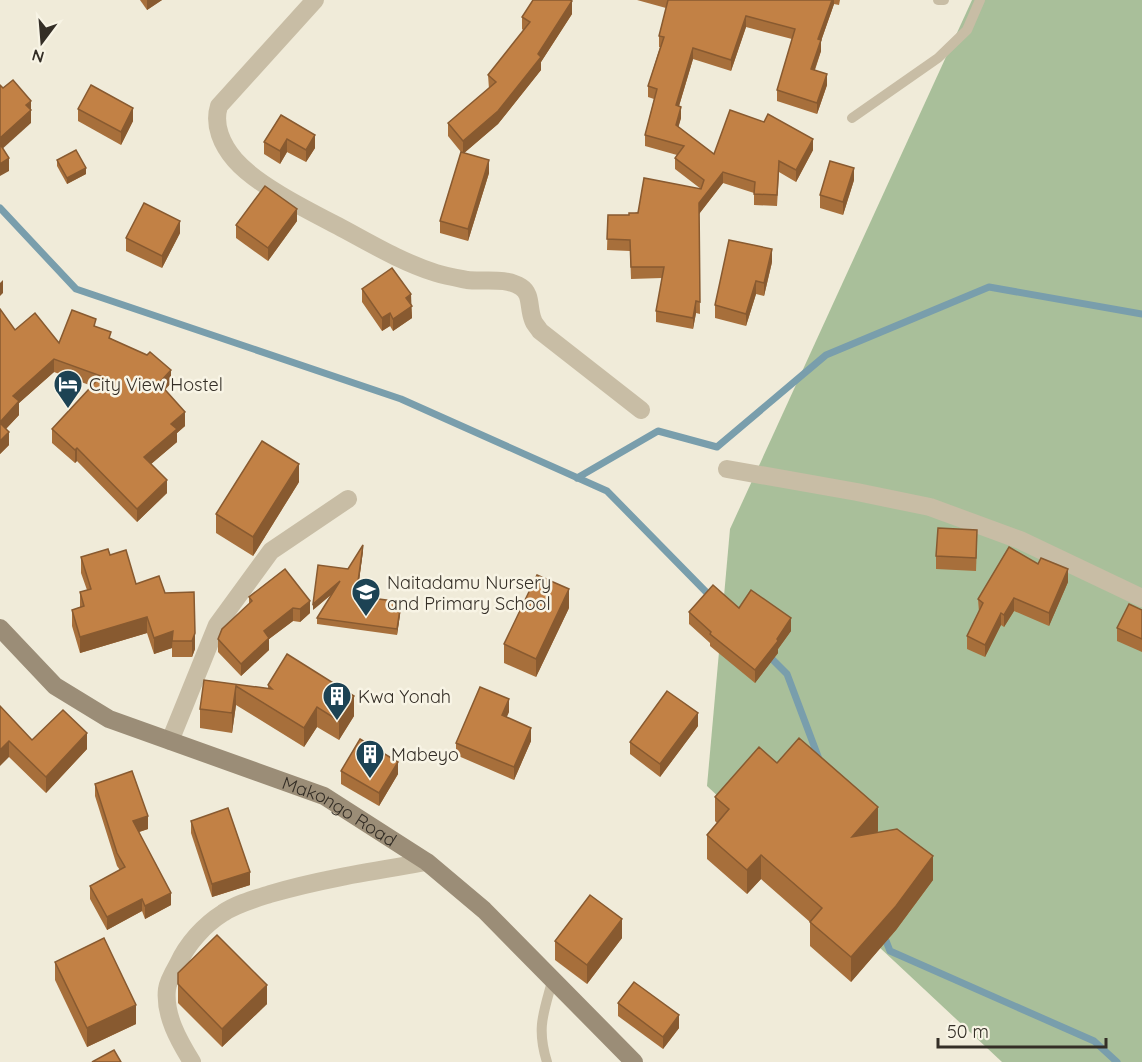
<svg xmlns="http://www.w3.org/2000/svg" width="1142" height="1062" viewBox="0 0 1142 1062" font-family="Quicksand,sans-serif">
	<rect width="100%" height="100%" fill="#f0ebd9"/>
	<!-- green -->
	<path fill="#a9bf9a" d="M972 0H1142V1062H1002L707 786 730 529Z"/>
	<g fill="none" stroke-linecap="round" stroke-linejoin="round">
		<!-- stream -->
		<g stroke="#799eac" stroke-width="7">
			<path d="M0 208 76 289 401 399 607 491 712 598"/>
			<path d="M577 478 658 431 717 447 826 355 989 287 1142 314"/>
			<path d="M768 655 787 674 819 759"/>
			<path d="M883 933 890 951 1094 1041 1117 1062"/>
		</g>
		<!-- lane -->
		<g stroke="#c8bda5" stroke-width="10">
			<path d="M938 0H944"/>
			<path d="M852 118 938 58 967 30 980 0"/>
			<path d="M547 1062C536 1027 544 1012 553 978"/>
		</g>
		<!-- street -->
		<g stroke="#c8bda5" stroke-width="18">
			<path d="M315 0 219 106C213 125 222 145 235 160 257 185 307 210 338 226 370 243 401 262 436 273 446 276 457 278 467 280 484 282 506 277 521 287 532 294 528 308 533 320 534 324 538 327 540 331L641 410"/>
			<path d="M727 469 857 492 930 507 1020 540 1142 598"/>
			<path d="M170 741 217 625 271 551 348 499"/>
			<path d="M192 1062C179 1041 164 1015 167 989 168 981 174 971 178 964 187 944 204 925 223 913 236 904 254 899 270 894 321 879 374 871 427 862"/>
		</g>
		<!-- secondary -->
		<path stroke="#9b8d77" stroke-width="18" id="s1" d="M0 628 55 686 109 719 324 796 427 862 484 910 634 1062"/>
	</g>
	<!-- wall -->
	<g fill="#a76f3b">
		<path d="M140 0H162L147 10Z"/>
		<path d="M637 0H840L839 5 834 4 821 41V51L815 70 827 85 817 114 777 101V90L792 39 746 27 731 71 693 59 679 106 681 118 678 127 714 154 813 150 796 182 779 172 777 206 754 205V193L723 183 699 214 700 314 696 313 693 329 656 322V311L662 278 631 279 630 251 607 250 608 215H629L701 189 675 169V158L677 155 645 146V135L654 99 648 97V86L660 47H659V36L666 8Z"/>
		<path d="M572 14 541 62V70L498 124 464 153 489 173 468 241 440 233V221L461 152 448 136V123L489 89 488 75 524 31 522 29V17Z"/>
		<path d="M78 109 133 121 121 145 78 121Z"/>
		<path d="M281 115 315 148 306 162 287 152 280 164 264 154V142Z"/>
		<path d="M57 160 86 174 67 184 57 166Z"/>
		<path d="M854 180 843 215 820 208V195Z"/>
		<path d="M297 221 268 261 236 238V225Z"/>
		<path d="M180 233 162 268 126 251V238Z"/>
		<path d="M772 262 764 296 756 294 746 326 715 318V305Z"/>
		<path d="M362 289 411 305 412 318 393 331 390 326 382 331 362 302Z"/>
		<path d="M0 309 15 330 59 343 96 327 171 383 165 390 185 426 177 433V442L151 464 167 493 137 522 77 461 75 463 52 443V429L92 386 54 372 19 403V415L6 429 9 445 0 454Z"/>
		<path d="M299 482 253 556 216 533V514Z"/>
		<path d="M977 543 976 571 936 569V556Z"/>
		<path d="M363 551 357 596 401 608 397 635 317 624V618L332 594 313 610Z"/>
		<path d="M110 555 136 584 165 593 194 592 195 649 192 657H172V648L154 654 147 633 80 653 72 626V610L80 607V592L87 590 81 573V557Z"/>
		<path d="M285 569 310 613 300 622 293 621 269 639V650L241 676 218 652V639L249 604V597Z"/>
		<path d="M1068 582 1049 626 1014 611 1004 627 1001 625 985 657 967 649V636L979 612 978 599Z"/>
		<path d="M569 608 536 677 504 663V644Z"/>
		<path d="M739 608 791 631 778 649V653L755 683 710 646V643L689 624V612Z"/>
		<path d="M1142 610V652L1117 641V628Z"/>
		<path d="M204 680 268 689V685L354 716 339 740 317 727 304 747 236 705 232 733 200 728V709Z"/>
		<path d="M0 706 32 740 87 749 46 793 9 757Z"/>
		<path d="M509 712 506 717 531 741 514 780 456 755V743Z"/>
		<path d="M698 726 660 777 630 754V742Z"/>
		<path d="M777 763 878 831 877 833 933 880 896 930 851 982 810 946V922L761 879 747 894 707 859V835L717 823 715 821V797Z"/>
		<path d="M341 771 398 774 379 806 341 784Z"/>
		<path d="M95 784 148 829 139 832 171 905 145 919 142 911 107 930 90 899V886L120 870 117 866 95 796Z"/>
		<path d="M191 821 250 885 212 897 191 833Z"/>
		<path d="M622 938 587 984 555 960V941Z"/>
		<path d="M55 962 136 1024 87 1047 55 980Z"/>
		<path d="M178 973 267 1004 222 1047 178 1003Z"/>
		<path d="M618 1003 679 1028 663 1049 618 1016Z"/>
	</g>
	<!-- shaded-wall -->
	<g fill="#885a30">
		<path d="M147 0H162L147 10Z"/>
		<path d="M832 0H834V4L821 41V51L811 80V69L818 39Z"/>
		<path d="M572 1V14L541 62V70L498 124 463 154V141L538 54Z"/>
		<path d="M746 16V27L731 71V60Z"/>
		<path d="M693 48V59L676 116V105Z"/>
		<path d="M827 74V85L817 114V103Z"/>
		<path d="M31 101V123L0 151V138L26 105Z"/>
		<path d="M681 107V118L676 136V125Z"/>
		<path d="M133 108V121L121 145V132Z"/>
		<path d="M315 135V148L306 162V150Z"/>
		<path d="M287 139V152L280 164V151Z"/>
		<path d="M813 139V150L796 182V170Z"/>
		<path d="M9 158V171L0 176V164Z"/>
		<path d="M489 160V173L468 241V229Z"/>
		<path d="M86 168V174L67 184V178Z"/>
		<path d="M854 168V180L843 215V202Z"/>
		<path d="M723 172V183L699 214V203Z"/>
		<path d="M297 209V221L268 261V248Z"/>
		<path d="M180 221V233L162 268V256Z"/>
		<path d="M772 249V262L764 296V283Z"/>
		<path d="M3 280V293L0 296V283Z"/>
		<path d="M756 281V294L746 326V314Z"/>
		<path d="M411 294 412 318 393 331V319L406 298Z"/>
		<path d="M696 301V313L693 329V318Z"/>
		<path d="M390 313V326L382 331V318Z"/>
		<path d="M54 359V372L19 403V415L0 435V422L13 396Z"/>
		<path d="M171 370V383L159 396V383Z"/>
		<path d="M185 412V426L177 433V442L144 470V457L171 424Z"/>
		<path d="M9 432V445L0 454V441Z"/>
		<path d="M77 448V461L75 463V450Z"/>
		<path d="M299 464V482L253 556V537Z"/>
		<path d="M167 480V493L137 522V509Z"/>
		<path d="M363 545V551L356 602V596Z"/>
		<path d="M1068 569V582L1049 626V613Z"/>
		<path d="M340 581V587L313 610V604Z"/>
		<path d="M569 589V608L536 677V659Z"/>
		<path d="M1014 598V611L1004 627V615Z"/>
		<path d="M310 601V613L300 622V609Z"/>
		<path d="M401 602V608L397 635V629Z"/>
		<path d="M293 608V621L269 639V650L241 676V664L264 631Z"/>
		<path d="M1001 613V625L985 657V645Z"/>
		<path d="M147 617V633L80 653V637Z"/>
		<path d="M791 618V631L778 649V653L755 683V670Z"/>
		<path d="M173 631 172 648 154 654V638Z"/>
		<path d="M195 633V649L192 657V641Z"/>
		<path d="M236 686V705L232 733V713Z"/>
		<path d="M354 696V716L339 740V721Z"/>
		<path d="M509 699V712L502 728V715Z"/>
		<path d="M317 707V727L304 747V728Z"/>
		<path d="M698 713V726L660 777V764Z"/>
		<path d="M531 728V741L514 780V767Z"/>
		<path d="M87 733V749L46 793V777Z"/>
		<path d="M9 741V757L0 766V750Z"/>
		<path d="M398 762V774L379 806V793Z"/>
		<path d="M878 807V831L852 861V837Z"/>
		<path d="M148 816V829L133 834V821Z"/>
		<path d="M761 855V879L747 894V870Z"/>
		<path d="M933 856V880L896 930 851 982V957Z"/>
		<path d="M250 872V885L212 897V884Z"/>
		<path d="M171 893V905L145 919V906Z"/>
		<path d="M142 899V911L107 930V917Z"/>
		<path d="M622 919V938L587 984V965Z"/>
		<path d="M267 985V1004L222 1047V1029Z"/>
		<path d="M136 1005V1024L87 1047V1028Z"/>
		<path d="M679 1015V1028L663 1049V1037Z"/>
	</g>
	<!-- building -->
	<g fill="#c28145" stroke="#885a30" stroke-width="1.5">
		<path d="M533 0H570L572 1 538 54 541 57 498 111 463 141 448 123 496 82 488 75 530 22 522 17Z"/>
		<path d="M668 0H832L818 39 821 40 811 69 827 74 817 103 777 90 795 29 746 16 731 60 693 48 676 105 681 107 676 125 714 154 730 110 764 122 768 114 813 139 796 170 779 161 777 195 754 194 755 182 723 172 699 203 700 302 696 301 693 318 656 311 664 267H631L630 240 607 239 608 215H629V213H638L644 178 701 189 704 180 675 158 684 146 645 135 657 89 648 86 664 37 659 36Z"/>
		<path d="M13 80 31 101 26 105 31 110 0 138V85L3 88Z"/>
		<path d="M91 85 133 108 121 132 78 109Z"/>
		<path d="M281 115 315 135 306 150 287 139 280 151 264 142Z"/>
		<path d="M0 144 9 158 0 164Z"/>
		<path d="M76 150 86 168 67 178 57 160Z"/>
		<path d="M461 152 489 160 468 229 440 221Z"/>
		<path d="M830 161 854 168 843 202 820 195Z"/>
		<path d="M265 186 297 209 268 248 236 225Z"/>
		<path d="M144 203 180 221 162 256 126 238Z"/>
		<path d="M729 240 772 249 764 283 756 281 746 314 715 305Z"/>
		<path d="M392 268 411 294 406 298 412 306 393 319 390 313 382 318 362 289Z"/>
		<path d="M0 309 15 330 35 313 59 343 72 310 96 319 94 326 111 332 109 338 147 355 150 352 171 370 159 383 185 412 171 424 177 429 144 457 167 480 137 509 77 448 75 450 52 429 101 376 54 359 13 396 19 401 0 422Z"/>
		<path d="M0 423 9 432 0 441Z"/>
		<path d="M262 441 299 464 253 537 216 514Z"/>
		<path d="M938 528 977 530 976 558 936 556Z"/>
		<path d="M363 545 356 596 401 602 397 629 317 618 340 581 313 604 318 565 348 569Z"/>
		<path d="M1009 547 1038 564 1041 558 1068 569 1049 613 1014 598 1004 615 1001 613 985 645 967 636 983 603 978 599Z"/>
		<path d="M108 549 110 555 126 550 136 584 159 576 165 593 194 592 195 633 192 641H172L173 631 154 638 147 617 80 637 72 610 84 606 80 592 91 589 81 557Z"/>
		<path d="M285 569 310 601 300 609 293 608 264 631 269 638 241 664 218 639 222 629 252 601 249 597Z"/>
		<path d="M537 575 569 589 536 659 504 644Z"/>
		<path d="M713 585 739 608 751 590 791 618 777 639 778 641 755 670 710 634 711 632 689 612Z"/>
		<path d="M1129 604 1142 610V639L1117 628Z"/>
		<path d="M287 654 354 696 339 721 317 707 304 728 236 686 232 713 200 709 204 680 272 689 268 685Z"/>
		<path d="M480 687 509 699 502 715 531 728 514 767 456 743Z"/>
		<path d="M667 691 698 713 660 764 630 742Z"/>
		<path d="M0 706 32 740 63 710 87 733 46 777 9 741 0 750Z"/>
		<path d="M799 738 878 807 852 837 897 829 933 856 896 906 851 957 810 922 822 908 761 855 747 870 707 835 729 809 715 797 759 747 777 763Z"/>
		<path d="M360 739 398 762 379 793 341 771Z"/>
		<path d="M132 771 148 816 133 821 171 893 145 906 142 899 107 917 90 886 125 867 117 853 95 784Z"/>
		<path d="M228 808 250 872 212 884 191 821Z"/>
		<path d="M590 895 622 919 587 965 555 941Z"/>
		<path d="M217 935 267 985 222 1029 178 984V973Z"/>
		<path d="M104 938 136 1005 87 1028 55 962Z"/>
		<path d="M634 982 679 1015 663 1037 618 1003Z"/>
		<path d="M114 1050 121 1062H92Z"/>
	</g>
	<!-- icons -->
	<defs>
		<g id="hotel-pin" transform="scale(1.5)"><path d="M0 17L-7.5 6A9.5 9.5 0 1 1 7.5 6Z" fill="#1d4354" stroke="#f8f4e5"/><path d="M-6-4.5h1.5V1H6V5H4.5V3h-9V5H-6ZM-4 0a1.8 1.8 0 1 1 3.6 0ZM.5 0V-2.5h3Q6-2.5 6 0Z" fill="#fff"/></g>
		<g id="school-pin" transform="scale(1.5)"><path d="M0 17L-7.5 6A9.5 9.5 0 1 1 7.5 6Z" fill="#1d4354" stroke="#f8f4e5"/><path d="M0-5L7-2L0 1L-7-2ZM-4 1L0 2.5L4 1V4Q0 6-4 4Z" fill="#fff"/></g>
		<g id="building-pin" transform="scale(1.5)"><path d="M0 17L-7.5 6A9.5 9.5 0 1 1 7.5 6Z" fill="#1d4354" stroke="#f8f4e5"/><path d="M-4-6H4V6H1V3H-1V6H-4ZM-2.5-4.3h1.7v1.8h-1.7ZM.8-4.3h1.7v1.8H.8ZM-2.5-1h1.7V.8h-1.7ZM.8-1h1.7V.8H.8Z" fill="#fff"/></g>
	</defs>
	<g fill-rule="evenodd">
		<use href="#hotel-pin" x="68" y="384"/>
		<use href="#school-pin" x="366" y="592"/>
		<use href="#building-pin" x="337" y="696"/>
		<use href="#building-pin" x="370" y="754"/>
	</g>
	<g text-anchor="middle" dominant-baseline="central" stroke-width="5" stroke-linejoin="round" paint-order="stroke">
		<!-- poi labels -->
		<g font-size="18" fill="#342e26" stroke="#f8f4e5" text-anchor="start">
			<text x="89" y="384">City View Hostel</text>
			<text x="387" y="582">Naitadamu Nursery<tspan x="387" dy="21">and Primary School</tspan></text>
			<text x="358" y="696">Kwa Yonah</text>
			<text x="391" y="754">Mabeyo</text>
		</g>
		<!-- street labels -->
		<g font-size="18" fill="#342e26" stroke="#f8f4e5">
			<text stroke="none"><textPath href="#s1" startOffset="392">Makongo Road</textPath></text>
		</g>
	</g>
	<!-- north arrow -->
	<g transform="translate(42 42) rotate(196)" stroke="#f8f4e5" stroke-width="4.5" paint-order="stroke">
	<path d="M0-4.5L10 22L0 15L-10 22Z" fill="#342e26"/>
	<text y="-9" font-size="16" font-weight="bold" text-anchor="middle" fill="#342e26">N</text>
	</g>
	<!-- scale -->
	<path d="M938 1038v9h168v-9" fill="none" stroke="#342e26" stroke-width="3"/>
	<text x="947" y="1038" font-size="18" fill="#342e26" stroke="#f8f4e5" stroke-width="4.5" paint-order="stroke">50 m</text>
</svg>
